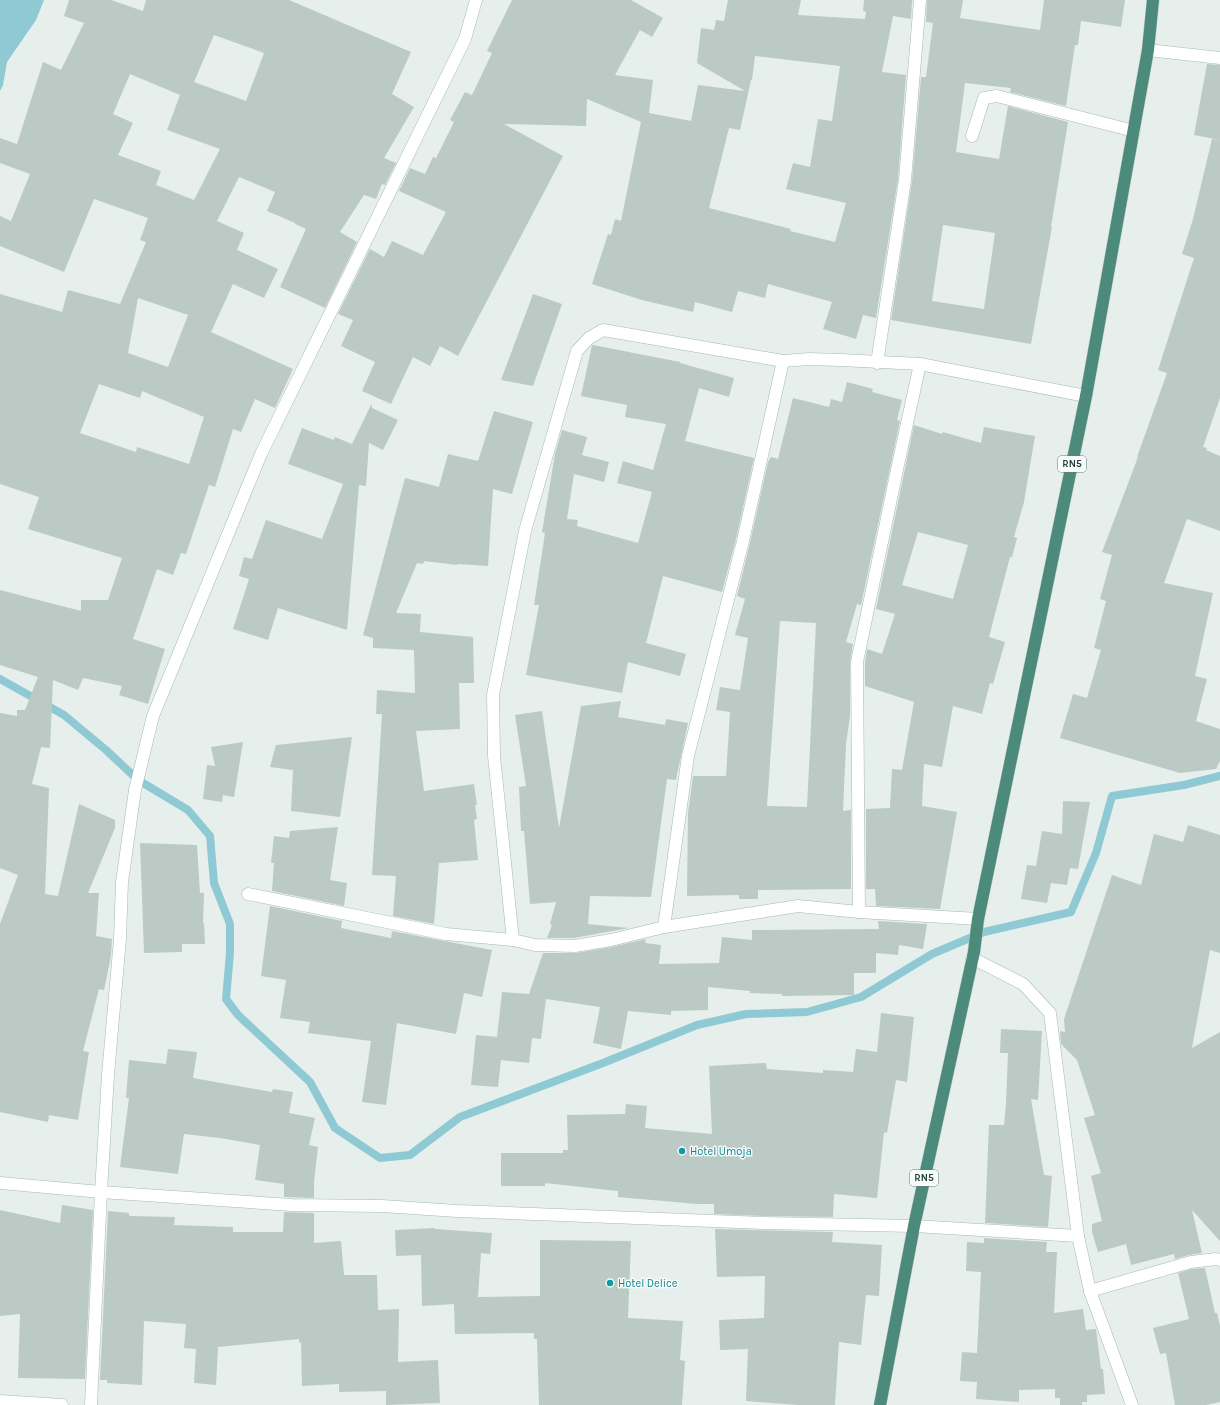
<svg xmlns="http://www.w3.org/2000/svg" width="1220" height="1405" viewBox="0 0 1220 1405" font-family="Karla,sans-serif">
	<rect width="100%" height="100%" fill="#e6efeb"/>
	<!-- water -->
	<path fill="#8ec9d4" d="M0 0H44L36 20 7 62 3 85 0 91Z"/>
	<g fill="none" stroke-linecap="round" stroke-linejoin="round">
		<!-- stream -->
		<path stroke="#8ec9d4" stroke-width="8" d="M0 679 64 715 106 750 138 780 188 810 210 836 214 883 230 924V953L226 999 238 1015 310 1082 335 1128 380 1158 410 1155 460 1117 603 1063 697 1025 746 1014 807 1012 861 997 932 954 984 932 1071 912 1096 853 1112 796 1184 785 1220 776"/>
	</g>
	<!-- building -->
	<g fill="#bbcac4" fill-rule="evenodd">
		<path d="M69 0H111L143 11 146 0H289L411 52 392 94 414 107 384 158 396 163 385 185 382 184 376 199 364 195 340 232 357 242 325 308 280 287 306 229 295 224V223L267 211 275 192 239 177 217 221 244 233 237 250 278 269 264 298 233 284 211 332 293 369 275 408 255 399 241 432 233 429 215 487 209 485 186 554 181 553 173 575 157 569 133 639 165 649 148 704 119 695 122 686 83 678 78 690 53 680 50 748 41 747 32 784 49 788 45 894 58 896 79 804 115 820V828L88 893H99L96 936 112 939 111 956 104 990 99 989 83 1051 89 1052 78 1120 49 1115 48 1122 0 1112V924L18 875 0 868V713L17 716V710H25L38 677 0 665V590L81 611V600H108L122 558 28 529 39 497 0 484V294L62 312 68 290 120 304 146 242 140 240 148 218 94 199 64 272 0 246V216L11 221 30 174 0 163V138L17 144 43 62 61 70 84 23 64 16ZM214 35 264 53 246 101 194 82ZM130 74 180 95 167 130 220 149 194 200 156 185 161 171 118 155 133 123 113 114ZM138 298 188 315 168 367 128 353ZM99 384 140 398 142 391 204 417 189 464 137 447 136 452 80 433Z"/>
		<path d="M512 0H631L663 18 652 37 640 30 615 75 653 80 649 113 691 121 698 85 745 91 697 63 701 28 714 30 716 20 724 21 728 0H801L798 15 865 19 866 12 863 11 864 0H912L911 19 893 16 882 72 906 75 898 179 876 318 863 315 856 339 823 329 832 302 768 284 765 298 738 291 732 312 695 302 693 312 642 300 592 284 608 234 611 235 615 219 621 221 641 122 587 99 586 126 504 124 563 156 458 356 440 346 430 366 413 357 391 404 362 391 375 362 341 346 353 320 338 314 370 249 384 257 392 241 423 255 446 212 399 191 410 168 425 174 433 157 436 158 454 122 450 120 465 92 472 95 492 53 487 51ZM755 56 840 66 832 121 818 119 810 167 793 163 786 189 846 203 835 242 790 231 791 229 709 208 729 128 740 130 751 80H752Z"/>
		<path d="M927 0H963L960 18 1040 30 1044 0H1125L1121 27 1081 21 1078 45H1075L1066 106 1010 92 1011 88 965 83 956 152 999 159 1008 106 1068 122 1051 227H1052L1031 344 891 320 912 181 921 77H926L933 23 926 22ZM943 225 995 233 984 309 932 301Z"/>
		<path d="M1207 64 1220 65V140L1194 135Z"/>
		<path d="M1212 139 1220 140V398L1203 447 1207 448 1206 450 1220 456V531L1187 519 1164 583 1213 593 1195 676 1207 679 1196 721 1220 729V761L1216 769 1180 773 1060 738 1073 694 1087 698 1101 650 1094 648 1106 601 1100 599 1112 555 1102 552 1138 457H1137L1167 373 1158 370 1194 258 1182 254 1193 219Z"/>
		<path d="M533 294 562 304 533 386 501 380Z"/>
		<path d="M592 345H593L680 362V363L734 378 729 397 699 388 685 441 754 458 736 539 722 592 663 576 646 643 686 654 680 676 628 662 622 693 526 675 539 605H534L545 533 542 532 555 454 562 430 587 437 582 455 609 462 604 482 574 474 567 519 578 520 577 526 638 543 652 492 617 483 623 461 653 470 666 424 625 417 627 405 581 396Z"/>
		<path d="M847 382 873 389 872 392 902 400 897 420 900 421 861 605 857 604 846 642 853 644 850 662V716L846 744 843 811 851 810V889L758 890V899H739V895L687 896 688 813 693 776H726L730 712 716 710 720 687 740 690 748 638 735 635 745 599 737 596 750 543 768 462 771 457 778 459 793 398 829 407 831 399 842 402ZM780 621 816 623 807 807 767 806Z"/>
		<path d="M371 405H372V408L398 420 383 450 369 443 366 486 359 485 347 630 278 608 268 640 233 629 249 579 239 576 244 557 252 559 266 520 322 539 343 484 288 464 302 428 334 440 335 437 352 444Z"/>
		<path d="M494 411 533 422 512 494 493 489 488 566 457 564V565L424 561 423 564 417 563 396 613 421 614 420 632 473 637 474 683H459L460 729 416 731 424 791 474 784 477 805H475L477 819 474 820 478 860 439 863 434 924 393 916 396 876 372 875 382 714H376L377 690 415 693 414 650 373 648V638L363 635 405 478 439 487 448 454 478 461Z"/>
		<path d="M914 425 942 434 943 432 981 443 984 427 1035 436 1024 502 1014 537 1017 538 1012 557H1010L989 637 1005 642 993 684 990 683 982 714 953 706 942 767 924 764 922 806 957 812 940 909 876 906 875 889H866V809L890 808 892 769 902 770 914 702 865 686V663L867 649 882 654 895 614 876 609ZM918 532 968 545 953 599 902 585Z"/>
		<path d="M621 701 618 717 665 725 666 719 688 723 676 780 667 779 651 897 590 896 588 924 629 928 574 938H547L552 925 550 924 556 902 530 904 524 831H521L519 787 526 786 515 715 542 711 559 828 581 706Z"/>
		<path d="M352 737 340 817 291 811 293 770 270 767 276 745Z"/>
		<path d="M243 742 234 797 223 795 222 802 203 799 207 765 215 766 211 747Z"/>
		<path d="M1063 801 1090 802 1078 869 1070 868 1067 885 1051 883 1047 903 1021 899 1027 865 1036 866 1042 831 1062 834Z"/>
		<path d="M1188 825 1220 835V953L1210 950 1192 1048 1220 1032V1241L1192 1210 1202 1253 1189 1255 1175 1259 1174 1254 1131 1265 1126 1244 1098 1252 1092 1232V1224L1102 1221 1091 1176 1101 1173 1084 1118 1095 1115 1077 1060 1061 1044 1060 1031 1065 1032 1064 1019 1112 875 1141 885 1154 834 1183 842Z"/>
		<path d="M338 827 330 880 347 883 344 906 272 891 274 863H271L274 836 289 838 290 831Z"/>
		<path d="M140 843 197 845 200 893H204L203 923H204L205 944H182V952L144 953Z"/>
		<path d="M270 906 342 921 341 928 391 938 392 931 492 950 482 997 464 993 456 1034 397 1023 386 1105 362 1102 371 1041 308 1033 310 1022 280 1018 286 980 261 976Z"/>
		<path d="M878 921 927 924 923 949 899 945 898 955 876 953V973H854V995L782 996V994L750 993V991L708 987V1010L671 1011V1015L628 1011 621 1049 593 1043 600 1007 546 999 541 1039 532 1038 529 1063 501 1060 498 1087 471 1085 476 1035 497 1037 502 992 529 994 543 953H576L612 947 646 939 645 943 661 945 659 964 719 963 722 937 752 940V930L879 929Z"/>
		<path d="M881 1013 914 1017 907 1082 896 1080 887 1133 884 1132 877 1198 834 1194 833 1217 764 1216 714 1214V1204H697L618 1197V1191L545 1183V1186H501V1153H563V1150H568L567 1115 625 1114 626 1104 647 1106 645 1128 712 1134 709 1066 766 1063 767 1069 823 1073V1070L853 1072 856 1049 877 1052Z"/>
		<path d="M1001 1029 1042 1031 1038 1100 1031 1099 1044 1175 1052 1176 1048 1227 985 1223 989 1125H1004L1006 1103 1008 1053H1000Z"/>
		<path d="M168 1049 197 1052 193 1078 272 1092 273 1089 293 1092 289 1113 315 1118 309 1145 318 1147 314 1182V1198L284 1197V1184L255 1180 260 1145 220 1138 184 1134 178 1174 120 1167 129 1098H126L129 1060 166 1064Z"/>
		<path d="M62 1205 93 1210 85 1379 18 1378 20 1314 0 1316V1210L60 1223Z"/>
		<path d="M108 1211 129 1213V1216L175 1217 174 1225 233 1227V1232H283L284 1212 314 1213V1243L341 1241 344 1275H377L378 1310 399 1309 398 1362 438 1360 440 1403 386 1405V1391L339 1392V1384L302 1386 301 1342 299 1343V1339L218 1347 216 1385 194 1383 196 1349 184 1348 186 1324 144 1321 142 1385 107 1383V1380H100Z"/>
		<path d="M435 1228V1229L492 1233 490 1254 481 1253 478 1297 540 1296V1240L631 1241 628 1318 683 1321 680 1360 685 1361 682 1405H539L537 1339H534V1333L455 1334 454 1304 422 1306 421 1255 396 1256 395 1230Z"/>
		<path d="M715 1229 833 1232 832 1242 882 1245 879 1296 866 1295 861 1345 839 1342 835 1405H798L746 1401 748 1349 720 1350 719 1320 764 1318 765 1276 717 1277Z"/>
		<path d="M984 1238 1047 1242 1046 1252H1057L1054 1313 1083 1309 1086 1330 1096 1329 1101 1369H1103L1105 1394 1087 1395V1402H1082V1405H1060V1398H1055V1389L1019 1390V1402L976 1399 977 1382 960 1381 962 1352 977 1353 981 1272 966 1271 967 1242 984 1243Z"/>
		<path d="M1205 1268 1215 1313H1217L1220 1326V1402L1206 1405H1175L1166 1353 1160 1354 1153 1328 1189 1319 1178 1273 1192 1269Z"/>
	</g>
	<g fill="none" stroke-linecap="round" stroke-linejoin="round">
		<!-- minor casing -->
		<g stroke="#a8b8b2" stroke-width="13">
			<g id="minor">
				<path d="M1148 50 1220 58"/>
				<path d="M972 136 984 98 997 96 1134 131"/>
				<path d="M877 363 905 180 920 0"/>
				<path d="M248 894 446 934 513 940 535 945 575 946 611 940 664 927 798 906 859 912 978 919"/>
				<path d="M859 912 857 662 898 465 920 364"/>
				<path d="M664 927 688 756 743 541 783 361"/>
				<path d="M513 940 494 756 493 695 525 531 577 351 589 338 603 330 783 361 809 359 841 360 920 364 1086 396"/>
				<path d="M972 958 1023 984 1050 1013 1078 1236 1090 1291 1132 1405"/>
				<path d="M0 1183 101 1192 292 1205 382 1206 457 1211 764 1223 914 1226 1078 1236"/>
				<path d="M1090 1291 1191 1262 1216 1259 1220 1260"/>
				<path d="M0 1401 62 1405"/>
				<path d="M91 1405 101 1192 108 1075 120 939 122 882 135 790 153 716 261 454 465 39 476 0"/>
			</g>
		</g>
		<!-- trunk casing -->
		<g stroke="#c2cac8" stroke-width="13">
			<path id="trunk" d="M880 1405 914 1226 974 952 978 919 1086 396 1148 50 1153 0"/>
		</g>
		<!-- minor -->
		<use href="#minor" stroke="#fff" stroke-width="12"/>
		<!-- trunk -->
		<use href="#trunk" stroke="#4c8a7c" stroke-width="12"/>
	</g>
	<!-- markers -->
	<g fill="#0f9aa8" stroke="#f7fbf9" stroke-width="1.5">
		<circle cx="682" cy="1151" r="4"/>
		<circle cx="610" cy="1283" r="4"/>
	</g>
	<g text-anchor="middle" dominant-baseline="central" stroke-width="3" stroke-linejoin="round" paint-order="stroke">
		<!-- shield labels -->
		<g fill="#f7fbf9" stroke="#637a73" stroke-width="1">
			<rect x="1058" y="456" width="28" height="16" rx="3"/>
			<rect x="910" y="1170" width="28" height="16" rx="3"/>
		</g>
		<g font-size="10" font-weight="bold" fill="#24423a">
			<text x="1072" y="464">RN5</text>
			<text x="924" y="1178">RN5</text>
		</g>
		<!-- culture labels -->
		<g font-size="11" fill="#0d838f" stroke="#f7fbf9" text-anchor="start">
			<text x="690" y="1151">Hotel Umoja</text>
			<text x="618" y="1283">Hotel Delice</text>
		</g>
	</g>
</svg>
